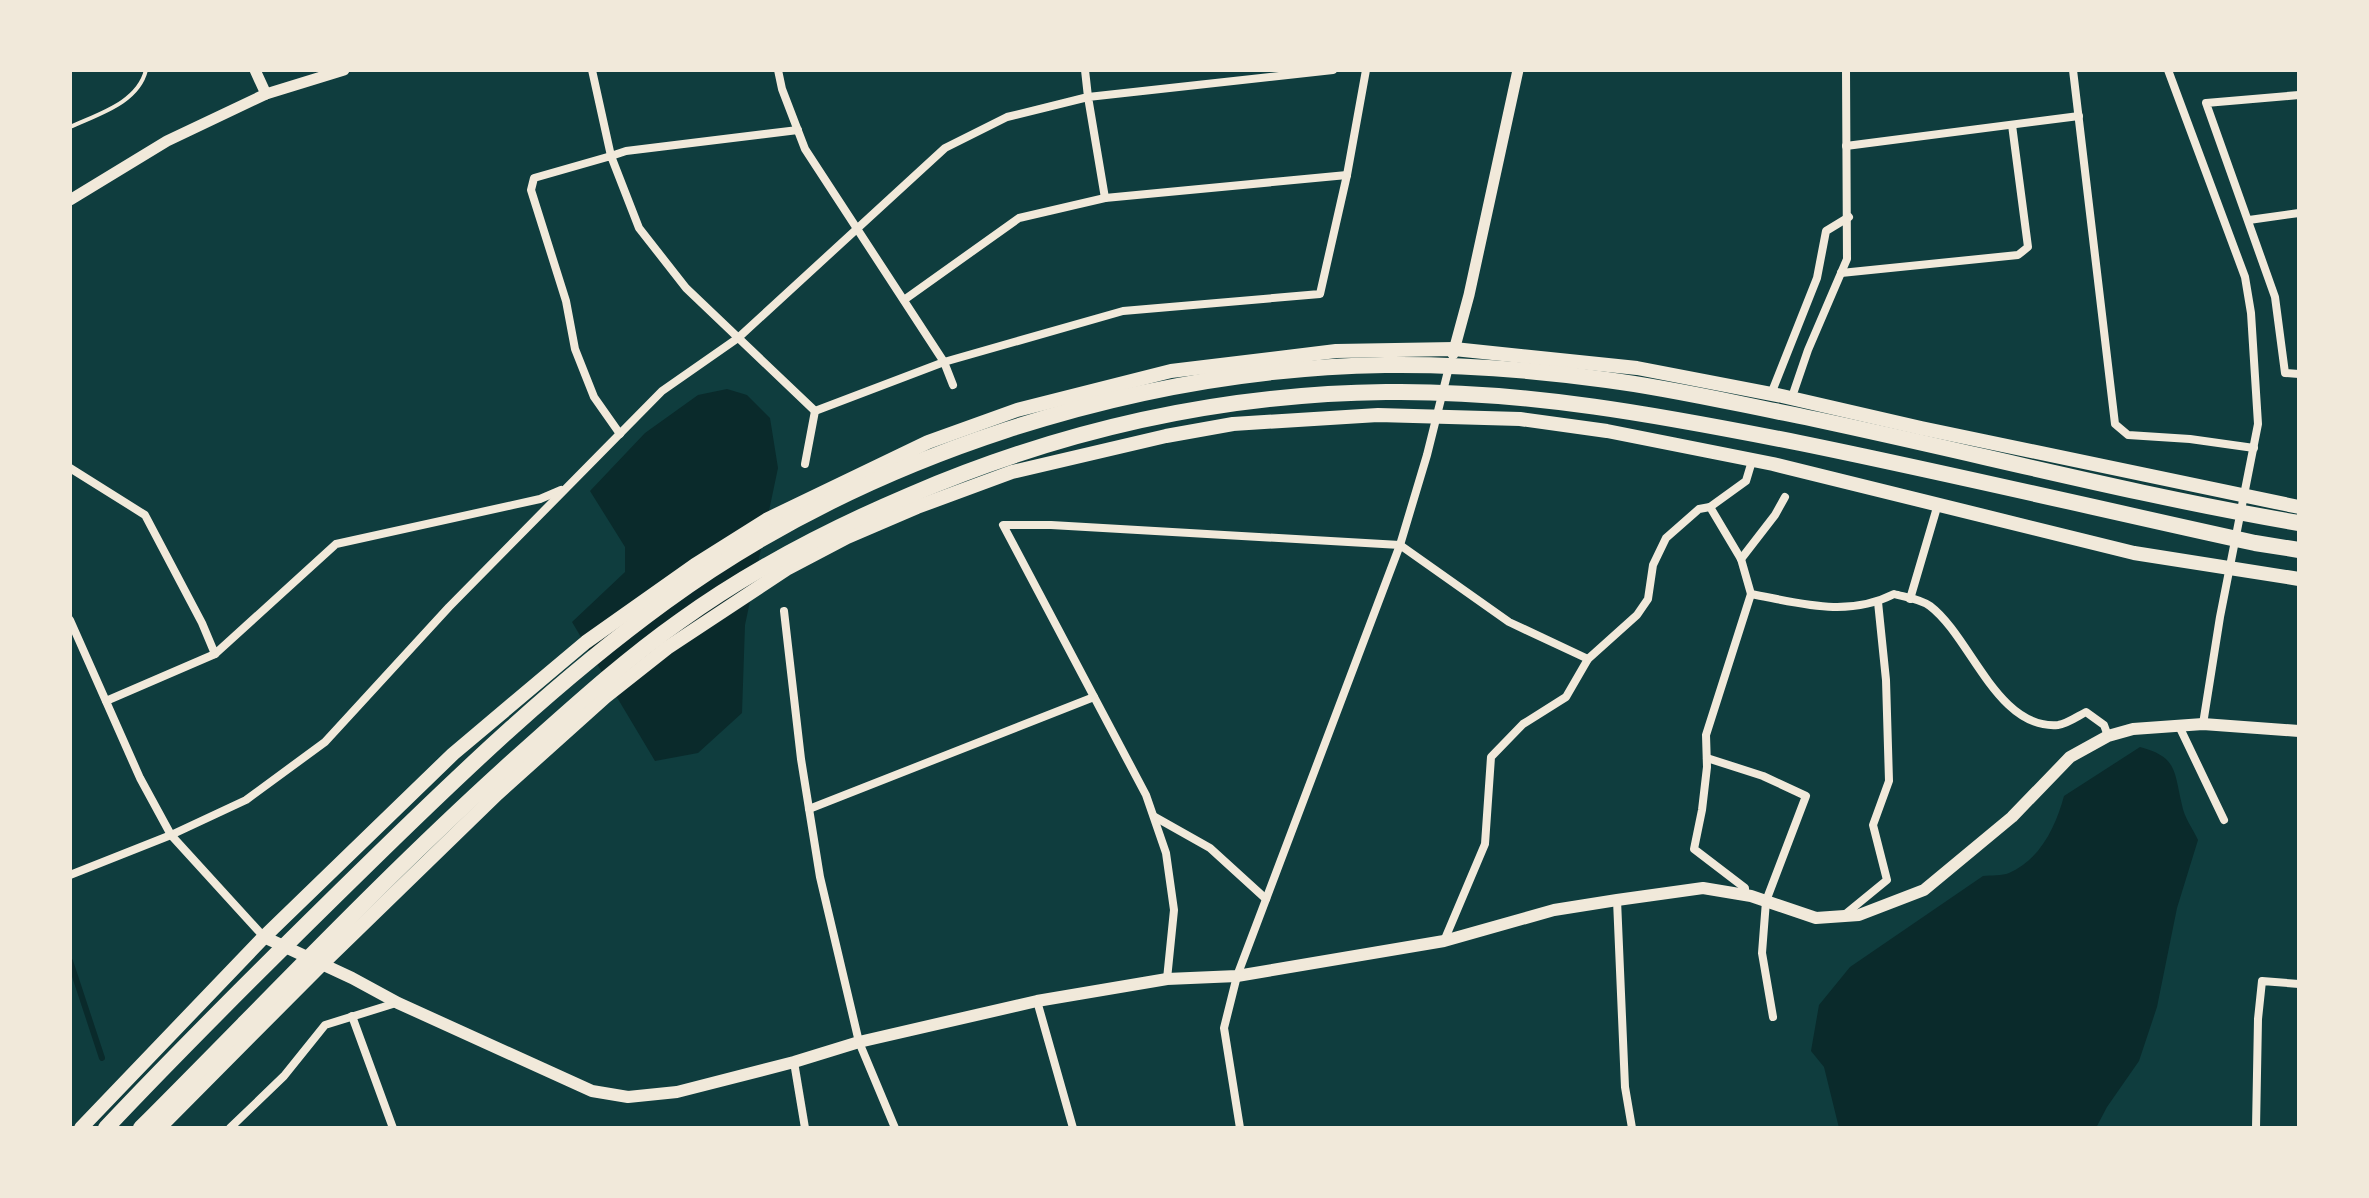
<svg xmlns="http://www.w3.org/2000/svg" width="2369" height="1198" viewBox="0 0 2369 1198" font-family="Ubuntu,sans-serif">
	<rect width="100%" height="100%" fill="#0f3d3e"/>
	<!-- water -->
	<g fill="#0a2a2b">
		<path d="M727 389 747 395 770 418 778 468 745 625 742 713 698 753 655 761 572 622 625 572V547L590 491 645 433 698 395Z"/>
		<path d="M2140 747C2178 757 2174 772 2182 805 2184 817 2193 829 2198 840L2177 908 2157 1007 2139 1061 2107 1107 2096 1128H1839L1824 1067 1811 1051 1819 1005 1850 967 1983 876C1991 875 2002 876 2009 873 2040 860 2056 826 2064 796Z"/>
	</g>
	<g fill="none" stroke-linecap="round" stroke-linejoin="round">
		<!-- stream -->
		<path stroke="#0a2a2b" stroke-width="6" d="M70 961 102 1058"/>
		<!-- service -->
		<path stroke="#f1e9da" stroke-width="4" d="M70 127C98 114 138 103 146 70"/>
		<!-- minor -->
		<g stroke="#f1e9da" stroke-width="8">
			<path d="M592 70 611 156 626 151 798 130"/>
			<path d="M778 70 782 89 805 149 944 362 953 385"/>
			<path d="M2073 70 2115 424 2128 435 2190 439 2254 448"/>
			<path d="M2168 70 2245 277 2251 313 2258 424 2220 617 2203 724"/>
			<path d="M2299 95 2206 103 2275 297 2285 373 2299 374"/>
			<path d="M1846 146 2079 116"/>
			<path d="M1105 198 1088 97 1333 70"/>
			<path d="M2249 220 2299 213"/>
			<path d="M1841 273 2018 255 2028 247 2012 125"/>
			<path d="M904 300 1019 218 1105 198 1347 175"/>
			<path d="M1794 391 1808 350 1847 259 1846 70"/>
			<path d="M1771 394 1817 278 1826 231 1849 217"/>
			<path d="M815 411 944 362 1123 311 1320 294 1347 175 1366 70"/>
			<path d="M620 434 594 397 575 349 566 301 531 190 534 178 611 156 639 228 686 288 815 411"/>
			<path d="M805 464 815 411"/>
			<path d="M70 468 145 515 202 623 215 654 336 544 540 499 561 490"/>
			<path d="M1710 507 1746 481 1752 461"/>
			<path d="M1741 559 1775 515 1785 497"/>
			<path d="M1910 599 1938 504"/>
			<path d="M784 611 801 759 820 877 859 1042 895 1128"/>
			<path d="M70 620 140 778 171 835 70 875"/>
			<path d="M106 701 215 654"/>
			<path d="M2179 726 2224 820"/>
			<path d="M1707 758 1763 776 1806 796 1766 901 1762 953 1773 1017"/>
			<path d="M809 809 1094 697"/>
			<path d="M1155 817 1210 848 1266 899"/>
			<path d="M1745 895V888L1694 849 1702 810 1707 767 1706 735 1751 594"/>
			<path d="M1617 900 1625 1087 1632 1128"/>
			<path d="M1843 916 1887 880 1873 825 1889 781 1886 680 1878 602"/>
			<path d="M264 937 171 835 246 800 325 742 449 607 662 391 738 338 945 148 1007 117 1088 97 1085 70"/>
			<path d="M1444 941 1485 844 1491 757 1523 724 1566 697 1588 659 1637 615 1648 599 1653 565 1666 538 1699 509 1710 507 1741 559 1751 594C1800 603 1847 618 1894 594 1905 597 1921 599 1930 606 1971 637 1997 730 2058 725 2067 724 2078 716 2086 712L2104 725 2108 736"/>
			<path d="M1167 979 1174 910 1166 853 1146 795 1003 525H1051L1400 545 1509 622 1588 659"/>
			<path d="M1037 1001 1073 1128"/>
			<path d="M352 1016 393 1128"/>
			<path d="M794 1062 805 1128"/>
			<path d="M230 1128 284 1076 325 1025 396 1003"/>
			<path d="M1240 1128 1224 1028 1237 976 1400 545 1427 455 1449 367"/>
			<path d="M2256 1128 2258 1019 2262 981 2299 984"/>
		</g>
		<!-- tertiary -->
		<g stroke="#f1e9da" stroke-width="11">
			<path d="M255 70 266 94"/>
			<path d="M70 200 167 141 266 94 344 70"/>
			<path d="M1453 354 1469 295 1518 70"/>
		</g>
		<!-- secondary -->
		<path stroke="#f1e9da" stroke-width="12" d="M264 937 352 978 398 1003 592 1091 628 1097 677 1092 794 1062 859 1042 1037 1001 1167 979 1237 976 1444 941 1554 910 1617 900 1703 888 1751 896 1816 918 1859 915 1924 890 2012 817 2070 757 2108 736 2133 729 2203 724 2299 731"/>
		<!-- trunk -->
		<g stroke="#f1e9da" stroke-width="14">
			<path d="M81 1128 264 937 453 754 586 642 695 565 768 519 928 442 1017 410 1171 371 1336 351 1454 349 1637 368 1782 396 1921 428 2299 507"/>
			<path d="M159 1128 322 964 497 794 605 697 667 648 788 568 847 537 917 507 1012 472 1166 436 1233 424 1378 415 1520 419 1607 431 1773 464 2134 553 2299 579"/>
		</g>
		<!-- motorway -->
		<g stroke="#f1e9da" stroke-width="16">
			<path d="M106 1128C191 1038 279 951 368 864 462 772 558 680 665 602 866 455 1136 369 1385 365 1459 364 1533 370 1607 380 1669 388 1729 402 1790 414 1960 449 2128 494 2299 523"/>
			<path d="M141 1128C265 1004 385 876 515 759 569 711 622 662 680 621 752 569 830 529 910 495 1061 430 1221 394 1386 392 1526 390 1663 416 1800 443 1952 474 2104 510 2255 543L2299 550"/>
		</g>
	</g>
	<!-- border -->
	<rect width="2369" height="1198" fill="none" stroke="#f1e9da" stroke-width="144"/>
</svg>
